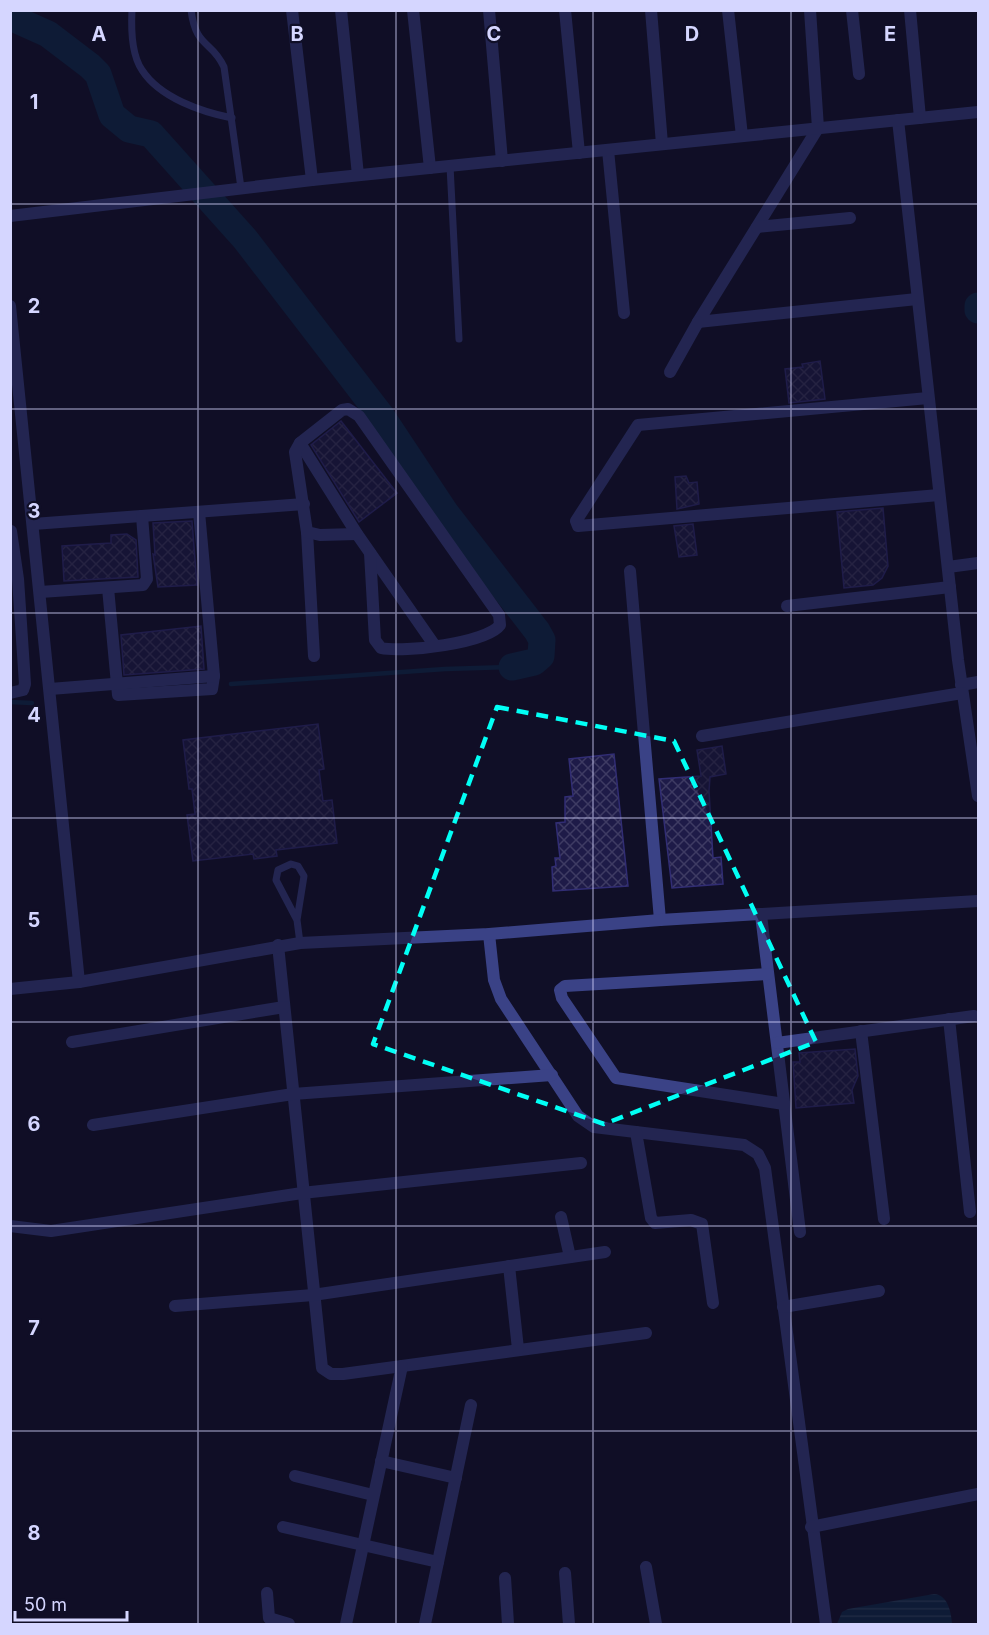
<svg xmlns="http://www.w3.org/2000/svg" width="989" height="1635" viewBox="0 0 989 1635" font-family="Inter,sans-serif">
	<defs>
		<pattern id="water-rules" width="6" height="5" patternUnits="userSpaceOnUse" patternTransform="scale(1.5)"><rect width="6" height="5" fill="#0c2b49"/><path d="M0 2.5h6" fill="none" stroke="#2e4964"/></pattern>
		<pattern id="building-cross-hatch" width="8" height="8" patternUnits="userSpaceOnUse" patternTransform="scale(1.5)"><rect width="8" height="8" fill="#1e1b48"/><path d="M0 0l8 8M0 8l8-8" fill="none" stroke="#3e3b63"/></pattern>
	</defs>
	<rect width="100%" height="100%" fill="#100f27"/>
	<!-- water -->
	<path fill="url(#water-rules)" d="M934 1594C948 1595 951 1612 952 1624H837L842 1612 848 1609Z"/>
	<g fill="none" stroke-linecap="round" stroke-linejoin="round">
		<!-- stream -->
		<g stroke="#0c2b49" stroke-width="4.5">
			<path d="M231 684 445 669 512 667"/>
			<path d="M10 702 32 703"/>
		</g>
		<!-- river -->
		<g stroke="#0c2b49" stroke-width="27">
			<path d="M10 17 48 34 90 66 98 74 112 115 129 129 151 134 245 239 382 417 445 512 537 631 542 640 541 656 534 662 512 667"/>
			<path d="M978 306V310"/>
		</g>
	</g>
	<!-- building -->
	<g fill="url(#building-cross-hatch)" stroke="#312d74" stroke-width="1.5">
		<path d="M820 361 825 399 789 403 785 369 803 367 802 364Z"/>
		<path d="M341 421 397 493 359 522 311 445Z"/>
		<path d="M686 476 689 483 697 482 699 504 677 509 675 477Z"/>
		<path d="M883 508 888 566 882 578 873 585 844 588 837 512Z"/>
		<path d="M192 521 197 585 158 587 153 554 155 555 153 523Z"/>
		<path d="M693 524 697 555 679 557 674 526Z"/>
		<path d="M127 534 136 540 138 577 64 581 62 546 111 543V535Z"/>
		<path d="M201 626 204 669 124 675 121 635Z"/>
		<path d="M318 724 324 769 319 770 323 801 332 800 337 843 276 850 277 856 254 859 253 854 193 861 187 815 195 814 192 789H189L183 740Z"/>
		<path d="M722 746 726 774 710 777 709 791 713 858 721 857 723 884 672 888 659 779 701 776 697 750Z"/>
		<path d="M614 754 628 886 553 891 552 867 556 866 555 858H560L556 823 565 822V797L573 796 569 759Z"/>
		<path d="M855 1049 858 1076 852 1090 854 1103 796 1108 793 1062H800L799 1053Z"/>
	</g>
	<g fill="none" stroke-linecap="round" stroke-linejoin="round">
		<!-- service -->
		<g stroke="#3a4286" stroke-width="7">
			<path d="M132 10C131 29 131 54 142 70 160 98 202 112 232 118"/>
			<path d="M191 10C196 49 212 40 224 67L241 188"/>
			<path d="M450 166 459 339"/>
			<path d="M297 920 276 880 278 870 291 864 298 866 304 876 297 920 300 943"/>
		</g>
		<!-- minor -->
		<g stroke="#3a4286" stroke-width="12">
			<path d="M292 10 312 180"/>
			<path d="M341 10 358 175"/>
			<path d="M413 10 430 168"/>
			<path d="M489 10 502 161"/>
			<path d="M565 10 579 153"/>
			<path d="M651 10 662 144"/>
			<path d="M728 10 742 136"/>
			<path d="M810 10 818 128 698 322 917 299"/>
			<path d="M852 10 859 74"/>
			<path d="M910 10 920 118"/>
			<path d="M898 120 958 660 978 796"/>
			<path d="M608 150 624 313"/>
			<path d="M10 216 312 180 978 112"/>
			<path d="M757 227 850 218"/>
			<path d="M10 306 79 982"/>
			<path d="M670 372 698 322"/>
			<path d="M928 398 638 425 576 521 578 526 939 495"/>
			<path d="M300 443 357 534 435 646"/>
			<path d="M33 524 304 504"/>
			<path d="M307 532 314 656"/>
			<path d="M357 534 320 535 307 532 295 452 300 443 342 410 348 409 359 416 499 615 500 625C487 643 404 653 381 648L375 640 370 553"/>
			<path d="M948 567 978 563"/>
			<path d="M630 571 660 920"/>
			<path d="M108 588 118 695 212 689 214 676 199 512"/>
			<path d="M40 592 143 585 147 579 142 516"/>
			<path d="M787 606 950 587"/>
			<path d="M961 685 978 682"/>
			<path d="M50 689 214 676"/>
			<path d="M10 693 23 690 25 684 18 579 11 531"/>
			<path d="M702 736 962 693"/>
			<path d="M761 915 800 1232"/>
			<path d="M489 934 494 980 501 999 578 1116 594 1127 744 1145 758 1154 765 1168 826 1624"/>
			<path d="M278 945 322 1368 331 1374H343L646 1333"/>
			<path d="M768 974 565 986 560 990 562 998 616 1078 784 1104"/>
			<path d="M10 989 79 982 300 943 489 934 660 920 978 901"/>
			<path d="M949 1019 970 1212"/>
			<path d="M861 1031 884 1219"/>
			<path d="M72 1042 284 1007"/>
			<path d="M777 1043 974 1016"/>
			<path d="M93 1125 293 1094 552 1075"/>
			<path d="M636 1132 651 1218 655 1223 691 1220 702 1224 713 1303"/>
			<path d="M561 1217 570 1257"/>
			<path d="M10 1226 51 1231 302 1193 581 1163"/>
			<path d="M509 1266 518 1349"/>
			<path d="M175 1306 313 1295 605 1252"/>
			<path d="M783 1307 879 1291"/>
			<path d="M381 1461 456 1478"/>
			<path d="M295 1476 373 1495"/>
			<path d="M283 1527 438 1562"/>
			<path d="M811 1527 978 1494"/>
			<path d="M646 1567 656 1624"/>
			<path d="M565 1573 569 1624"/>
			<path d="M505 1578 508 1624"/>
			<path d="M267 1593 269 1618 289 1624"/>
			<path d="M346 1624 402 1366"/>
			<path d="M425 1624 471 1405"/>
		</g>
	</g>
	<!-- marked area -->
	<path d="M0 0H989V1635H0ZM497 707 674 741 816 1042 604 1124 373 1044Z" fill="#100f27" fill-opacity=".55" fill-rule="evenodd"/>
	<path fill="none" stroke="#01fff5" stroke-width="4.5" stroke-dasharray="12 8" stroke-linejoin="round" d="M497 707 674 741 816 1042 604 1124 373 1044Z"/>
	<!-- grid -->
	<path fill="none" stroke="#d5d6ff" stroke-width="1.5" stroke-opacity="0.55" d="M198 10V1624M396 10V1624M593 10V1624M791 10V1624M10 204H978M10 409H978M10 613H978M10 818H978M10 1022H978M10 1226H978M10 1431H978"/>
	<g font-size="20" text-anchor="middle" font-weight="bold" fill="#d5d6ff" stroke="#100f27" stroke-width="4.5" stroke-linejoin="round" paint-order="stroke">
		<text x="99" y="41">A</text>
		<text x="297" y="41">B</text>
		<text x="494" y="41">C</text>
		<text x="692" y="41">D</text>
		<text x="890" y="41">E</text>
		<text x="34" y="109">1</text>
		<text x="34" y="313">2</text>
		<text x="34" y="518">3</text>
		<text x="34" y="722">4</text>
		<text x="34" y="927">5</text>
		<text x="34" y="1131">6</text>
		<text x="34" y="1335">7</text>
		<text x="34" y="1540">8</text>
	</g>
	<!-- border -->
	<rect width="989" height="1635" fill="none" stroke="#d5d6ff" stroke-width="24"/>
	<!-- scale -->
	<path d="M15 1611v9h112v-9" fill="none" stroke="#d5d6ff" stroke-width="3"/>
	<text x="24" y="1611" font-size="18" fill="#d5d6ff" stroke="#100f27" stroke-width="4.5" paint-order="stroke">50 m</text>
</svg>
